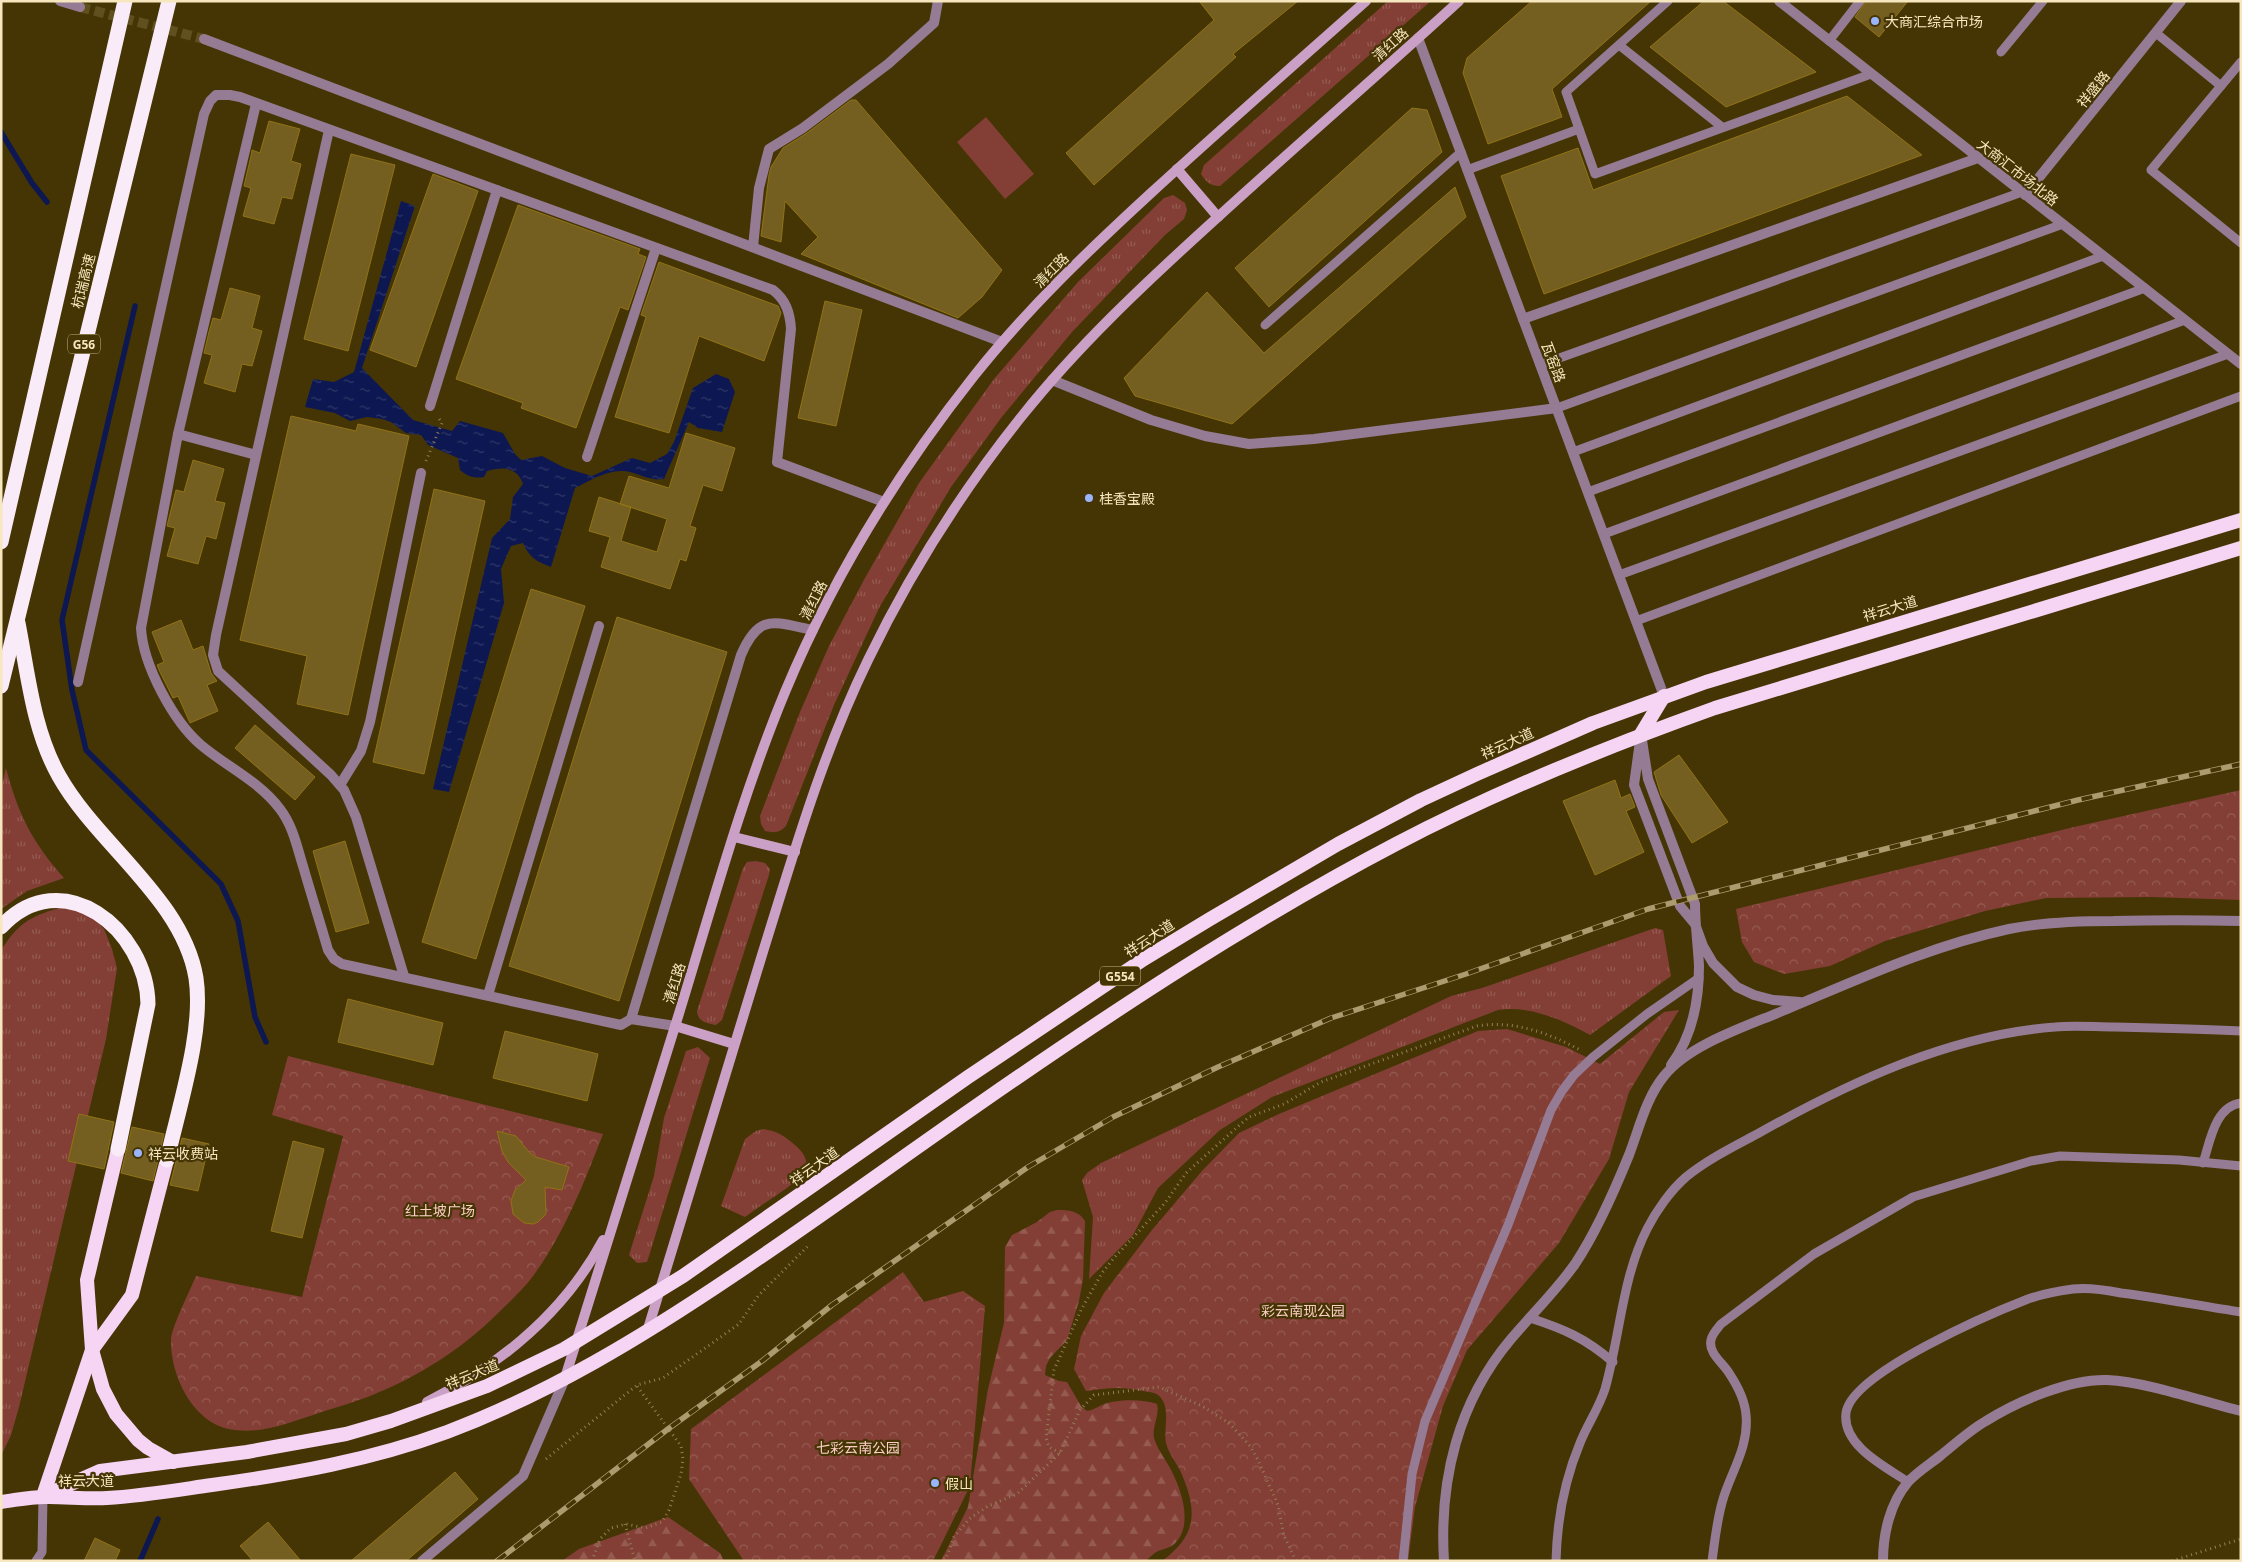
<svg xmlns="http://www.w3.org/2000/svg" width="2242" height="1562" viewBox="0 0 2242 1562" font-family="'Open Sans','Noto Sans SC',sans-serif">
	<defs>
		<pattern id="grass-tufts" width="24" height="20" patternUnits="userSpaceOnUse" patternTransform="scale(1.25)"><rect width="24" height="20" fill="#833f36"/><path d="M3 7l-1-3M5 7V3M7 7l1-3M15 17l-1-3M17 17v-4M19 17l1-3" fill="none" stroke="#955b51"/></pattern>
		<pattern id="forest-firs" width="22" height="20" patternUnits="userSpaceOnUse" patternTransform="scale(1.25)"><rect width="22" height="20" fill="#833f36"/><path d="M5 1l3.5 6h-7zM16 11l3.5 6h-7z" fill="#955b51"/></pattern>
		<pattern id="park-crowns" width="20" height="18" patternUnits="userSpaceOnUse" patternTransform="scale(1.25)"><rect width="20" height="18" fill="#833f36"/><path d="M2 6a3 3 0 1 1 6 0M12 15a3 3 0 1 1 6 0" fill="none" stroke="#955b51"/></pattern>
		<pattern id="water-ripples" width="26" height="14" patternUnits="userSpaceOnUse" patternTransform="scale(1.25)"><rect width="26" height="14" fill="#0d1751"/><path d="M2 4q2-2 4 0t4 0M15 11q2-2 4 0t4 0" fill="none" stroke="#313968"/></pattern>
	</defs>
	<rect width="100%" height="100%" fill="#453504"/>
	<!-- grass -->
	<g fill="url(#grass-tufts)">
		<path d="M1388 1H1431L1220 186C1210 186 1206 182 1201 174L1204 165Z"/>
		<path d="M1173 195 1185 203 1187 210 1184 219 1165 235 1072 332 1001 418 951 487 879 608 834 705 786 826C779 833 775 833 765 831L761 824 760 816 800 712 829 646 865 578 919 483 994 379 1078 282 1164 198Z"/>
		<path d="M6 768C18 814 32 842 64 878L27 891 1 909V789Z"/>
		<path d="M756 861 765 863 770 869 769 875 722 1020 716 1025C706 1023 698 1022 697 1011L743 868 747 862Z"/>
		<path d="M59 908 79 910 93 916 104 929 112 949 117 968 106 1039 19 1407 11 1435 1 1456V950C19 923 29 917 59 908Z"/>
		<path d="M1655 928 1663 930 1671 976 1590 1035C1563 1020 1529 1005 1498 1010L1272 1097 1220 1130 1158 1188 1133 1235 1089 1279 1093 1217 1082 1180 1087 1173 1101 1163 1451 996 1482 988Z"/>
		<path d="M698 1047 710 1058 649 1256 647 1262 637 1263 629 1255 654 1176 664 1118 686 1051Z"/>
		<path d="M763 1129C777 1131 785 1136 796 1146 821 1168 795 1182 777 1195 766 1202 756 1209 745 1217L721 1206 745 1139 756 1131Z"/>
	</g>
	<!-- forest -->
	<g fill="url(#forest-firs)">
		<path d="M1057 1210C1069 1210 1079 1211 1085 1221L1083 1279 1079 1301 1067 1340 1050 1358 1046 1366 1045 1375 1059 1381 1067 1382 1081 1406 1087 1411C1093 1410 1097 1407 1102 1405 1117 1399 1142 1399 1157 1404 1160 1417 1150 1429 1155 1441 1159 1452 1167 1461 1172 1472 1182 1491 1194 1528 1173 1545 1169 1548 1163 1549 1158 1551 1154 1553 1150 1557 1146 1561H941L968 1507 988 1389 1004 1323 1005 1247 1012 1235 1037 1222 1050 1212Z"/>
		<path d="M668 1517 720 1553 724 1561H562L579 1549Z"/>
	</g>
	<!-- park -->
	<g fill="url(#park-crowns)">
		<path d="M2241 790V900L2152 897 2046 898 1985 911 1885 941 1830 966 1784 974 1754 962 1742 942 1736 909 2074 827Z"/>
		<path d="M1679 1010 1629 1092 1609 1159 1559 1243 1467 1350 1443 1406 1415 1507 1408 1561H1162C1199 1534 1197 1509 1180 1470 1175 1461 1169 1454 1166 1443 1163 1429 1172 1406 1158 1395 1154 1392 1148 1392 1143 1391 1121 1386 1109 1388 1086 1391L1074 1369 1081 1336 1104 1293 1152 1230 1202 1171 1239 1133 1279 1114 1478 1031 1507 1029 1566 1047 1600 1064 1664 1012Z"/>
		<path d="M288 1056 603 1134C584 1183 564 1234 533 1276 522 1291 507 1304 494 1317 461 1349 419 1376 377 1393 357 1402 336 1407 316 1414 290 1422 263 1434 235 1430 194 1426 170 1376 171 1339 171 1329 191 1288 196 1276L302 1297 343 1136 272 1115Z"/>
		<path d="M903 1272 924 1302 963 1291 985 1306 970 1486 933 1561H744L689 1479 691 1429Z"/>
	</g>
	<!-- pitch -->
	<path fill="#833f36" d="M986 117 1034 174 1005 199 957 142Z"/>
	<!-- water -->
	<path fill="url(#water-ripples)" d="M401 201 415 206 362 368 413 420 452 431 460 421 503 433 515 454 521 460 542 456 565 468 592 476 632 458 650 463 667 454 674 442 693 388 716 374 729 379 735 392 722 432 698 428 689 422 664 479C651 481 642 475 630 472 611 467 591 480 575 488L551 567C537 562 529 557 523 543L511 546 501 569 504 603 449 792 433 789 492 538 510 519 513 497 523 484C517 466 502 467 487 471L484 477C474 479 467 476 460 470L458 458 428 445 421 435 406 433 391 422 382 419 367 417 350 421 335 413 305 407 313 379 334 382 354 372Z"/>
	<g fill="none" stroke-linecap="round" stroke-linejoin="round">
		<!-- stream -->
		<g stroke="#0d1751" stroke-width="5.5">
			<path d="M1 132 32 183 47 202"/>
			<path d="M135 306 62 620 72 690 86 750 221 884 238 921 255 1017 266 1042"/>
			<path d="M140 1561 158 1519"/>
		</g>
	</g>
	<!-- building -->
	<g fill="#755f20" stroke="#917316">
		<path d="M1199 1H1298L1233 54 1236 57 1094 185 1066 153 1214 20Z"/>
		<path d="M1532 1H1651L1552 89 1562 117 1488 144 1463 73 1467 58Z"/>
		<path d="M1704 1H1723L1816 72 1726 107 1650 47Z"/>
		<path d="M1866 1H1908L1879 37 1855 17Z"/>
		<path d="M1847 96 1922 155 1544 294 1501 176 1578 148 1593 190Z"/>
		<path d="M851 100H856L1002 270 982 297 958 318 801 254 818 237 785 201 781 242 761 236 769 175 771 167 783 148 807 133Z"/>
		<path d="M1412 108 1427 110 1442 152 1269 307 1235 268Z"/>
		<path d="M269 121 300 129 291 161 301 164 292 199 282 197 274 224 243 216 251 188 244 186 251 156 252 150 260 153Z"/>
		<path d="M351 154 395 165 348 351 304 339Z"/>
		<path d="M433 174 478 191 416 367 370 350Z"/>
		<path d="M1455 187 1466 217 1232 424 1135 396 1124 378 1207 292 1264 353Z"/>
		<path d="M518 205 640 249 638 254 646 257 628 310 620 307 576 428 521 408 523 403 456 379Z"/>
		<path d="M659 262 778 306 781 313 764 361 699 336 669 433 615 417 646 317 641 315Z"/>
		<path d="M230 288 260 296 252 328 262 331 252 366 242 364 235 392 204 383 212 355 204 353 209 332 213 318 221 320Z"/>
		<path d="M825 301 862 310 836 426 798 418Z"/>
		<path d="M291 416 356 431 358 424 409 436 348 715 297 704 307 656 240 640Z"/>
		<path d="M686 433 735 448 722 491 703 485 690 526 696 528 686 561 680 559 670 589 601 567 610 537 589 531 599 497 631 507 621 541 657 552 667 519 620 504 629 476 669 488Z"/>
		<path d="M193 460 224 469 215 501 225 503 216 539 206 536 198 564 167 556 175 528 167 526 176 490 184 492Z"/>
		<path d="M434 489 485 501 424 774 373 762Z"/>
		<path d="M531 589 585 606 476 959 422 942Z"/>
		<path d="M617 617 727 652 619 1001 509 966Z"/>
		<path d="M181 620 193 650 203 646 211 673 217 681 207 685 218 711 190 723 178 696 173 698 160 672 157 665 164 662 152 632Z"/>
		<path d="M255 725 315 777 295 800 235 748Z"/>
		<path d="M1679 755 1728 822 1692 843 1661 795 1654 772Z"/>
		<path d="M1615 780 1621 798 1630 794 1635 807 1626 811 1644 852 1595 875 1563 801Z"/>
		<path d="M345 841 369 923 336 932 313 851Z"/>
		<path d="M348 999 443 1023 433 1065 338 1042Z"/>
		<path d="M505 1031 598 1054 587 1101 493 1078Z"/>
		<path d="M79 1114 114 1122 104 1169 68 1161Z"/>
		<path d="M132 1127 164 1134 153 1181 121 1173Z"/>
		<path d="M497 1131 516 1136 529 1152 536 1157 569 1167 562 1190 545 1187 546 1214 538 1222 533 1224 524 1223 513 1214 511 1201 515 1190 526 1180 508 1162 502 1151Z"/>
		<path d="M182 1138 209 1144 198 1191 170 1185Z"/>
		<path d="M293 1141 324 1149 302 1238 271 1231Z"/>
		<path d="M455 1472 478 1499 406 1561H351Z"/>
		<path d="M268 1522 301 1561H253L240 1546Z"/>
		<path d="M95 1538 120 1550 115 1561H84Z"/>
	</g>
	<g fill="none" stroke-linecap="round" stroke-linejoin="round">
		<!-- minor-tunnel -->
		<path stroke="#605020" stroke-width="10" stroke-dasharray="10 5" stroke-linecap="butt" d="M80 7 204 39"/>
		<!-- path -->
		<g stroke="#908053" stroke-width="3" stroke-dasharray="1 4" stroke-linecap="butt">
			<path d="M426 461 442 423 438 417"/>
			<path d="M1060 1453 1049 1447 1046 1438 1054 1370 1081 1310 1102 1273 1113 1259 1165 1203 1186 1173 1243 1122 1249 1117 1284 1104 1321 1082 1477 1026C1514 1020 1549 1033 1582 1051"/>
			<path d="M546 1459 637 1385 663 1378 739 1324 758 1296 809 1245"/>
			<path d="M625 1524 635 1561"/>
			<path d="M592 1561 600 1539 611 1528 626 1524 645 1528 662 1522 669 1510 681 1474 683 1459 681 1446 637 1386"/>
			<path d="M945 1561 954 1537 969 1519 988 1506 1017 1494 1060 1453 1080 1410 1094 1395 1159 1387 1202 1406 1229 1423 1250 1446 1258 1460 1278 1505 1284 1536 1296 1561"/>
			<path d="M2172 1561 2241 1539"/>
		</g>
		<!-- service -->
		<g stroke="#957b93" stroke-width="9">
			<path d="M1668 1 1566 92 1595 174 1871 74"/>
			<path d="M2156 33 2221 86"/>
			<path d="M1829 41 1860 1"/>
			<path d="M1619 45 1722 127"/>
			<path d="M2001 52 2043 1"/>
			<path d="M2241 62 2151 170 2241 243"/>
			<path d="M1467 170 1579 129"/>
			<path d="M1265 325 1461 152"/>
			<path d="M1540 365 2022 192"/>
			<path d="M1557 408 2063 224"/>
			<path d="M1573 452 2103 256"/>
			<path d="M1588 492 2145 288"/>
			<path d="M1604 534 2185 320"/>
			<path d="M1619 575 2228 354"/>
			<path d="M1636 621 2241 396"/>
			<path d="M2203 1163C2210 1142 2215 1106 2241 1103"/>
			<path d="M1530 1318C1564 1329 1585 1338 1613 1362"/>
			<path d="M1908 1482C1886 1467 1842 1446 1846 1413 1851 1373 1992 1313 2028 1299 2042 1294 2058 1291 2073 1289 2089 1287 2106 1290 2121 1293 2161 1298 2201 1306 2241 1312"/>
			<path d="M36 1561 42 1552 43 1496"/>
			<path d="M1403 1561 1412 1474 1425 1421 1508 1225 1551 1110 1562 1091 1574 1075 1593 1057 1647 1014 1699 978"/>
			<path d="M1556 1561C1557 1521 1565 1479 1580 1443 1587 1425 1599 1408 1605 1389 1620 1336 1622 1278 1647 1229 1656 1211 1671 1190 1686 1177 1708 1159 1735 1146 1759 1133 1850 1082 1950 1035 2055 1027 2075 1025 2095 1027 2115 1027 2157 1028 2199 1029 2241 1031"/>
			<path d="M1712 1561C1715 1540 1717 1517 1724 1496 1733 1469 1749 1445 1746 1415 1745 1401 1737 1385 1729 1373 1723 1363 1708 1353 1711 1340 1712 1334 1717 1329 1721 1324L1814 1254 1913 1197 2031 1161 2060 1156 2119 1158 2179 1160 2241 1166"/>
		</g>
		<!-- minor -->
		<g stroke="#957b93" stroke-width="10">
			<path d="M60 1 80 7"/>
			<path d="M1779 1 2241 364"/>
			<path d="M1418 38 1664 696"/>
			<path d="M204 39 1002 342"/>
			<path d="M256 104 178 434 141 628C143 665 173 721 201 745 227 767 259 781 280 809 293 826 297 847 303 866 311 894 320 922 328 950L334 959 342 964 621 1025 631 1019 675 1026"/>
			<path d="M329 130 216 635 213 655 218 671 331 775 344 790 356 817 404 976"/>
			<path d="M753 247 759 188 769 149 803 128 888 64 934 23 938 1"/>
			<path d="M1523 319 1978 158"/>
			<path d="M1052 380 1151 420 1205 436 1249 444 1314 439 1557 408"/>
			<path d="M430 406 497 190"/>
			<path d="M178 434 256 455"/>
			<path d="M587 457 656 248"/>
			<path d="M78 682 204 114 210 101 216 95H230L240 97 773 290C786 300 790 313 791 329L777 462 884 502"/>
			<path d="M340 785 361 751 370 722 421 473"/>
			<path d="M488 995 599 626"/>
			<path d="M631 1019 741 655C759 613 773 622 813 630"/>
			<path d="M1671 1065C1692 1037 1699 1000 1699 966 1698 945 1695 925 1695 904L1648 779 1641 734 1634 785 1680 906 1695 924 1703 946 1713 963 1737 987 1754 995 1773 1000 1800 1002"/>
			<path d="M422 1561 523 1476 564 1381"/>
			<path d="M1444 1561C1439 1480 1458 1402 1511 1339 1532 1314 1556 1291 1575 1264 1597 1231 1614 1192 1629 1155 1639 1129 1646 1098 1664 1076 1689 1045 1744 1027 1780 1012 1855 981 1929 946 2009 929 2043 922 2078 921 2113 921 2156 920 2198 920 2241 921"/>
			<path d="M1883 1561C1883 1534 1890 1503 1908 1482 1917 1472 1930 1464 1940 1456 1955 1444 1970 1430 1986 1421 2018 1401 2069 1379 2107 1380 2148 1382 2200 1401 2241 1411"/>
		</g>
		<!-- tertiary -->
		<path stroke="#957b93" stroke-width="10" d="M2025 195 2181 1"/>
		<!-- secondary -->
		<g stroke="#caa0c7" stroke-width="10">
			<path d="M1177 169 1218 217"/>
			<path d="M734 837 795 852"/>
			<path d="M675 1026 734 1044"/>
			<path d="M647 1332C685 1206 723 1080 762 955 793 856 822 754 868 660 910 573 962 491 1022 416 1077 347 1142 286 1208 226 1291 150 1376 77 1459 1"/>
			<path d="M564 1381C601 1260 640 1140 677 1020 711 910 741 798 785 692 832 579 898 472 974 376 1027 309 1089 250 1151 193 1222 128 1294 65 1366 1"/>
			<path d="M427 1402C500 1365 564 1313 603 1240"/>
		</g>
		<!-- trunk -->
		<g stroke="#f6d4f3" stroke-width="14">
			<path d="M1641 734 1664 696"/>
			<path d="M118 1149 87 1280 92 1350 103 1389 116 1414 138 1440 148 1448 173 1462"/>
			<path d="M46 1495 100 1471 247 1452 346 1434 391 1421 487 1386 564 1349 683 1276 968 1077 1144 959 1210 919 1338 844 1421 800 1477 774 1593 723 1706 682 2241 520"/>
			<path d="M43 1496 92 1350 132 1295 167 1160"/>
			<path d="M1 1502C17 1500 33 1496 49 1497 68 1497 88 1499 107 1498 142 1496 177 1490 212 1485 292 1474 371 1460 447 1432 550 1393 642 1337 734 1275 816 1220 897 1161 979 1104 1113 1011 1251 920 1396 844 1499 790 1606 747 1715 708L2241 548"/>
		</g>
		<!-- motorway -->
		<g stroke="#f9ebf7" stroke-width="15">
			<path d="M1 542 125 1"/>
			<path d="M18 623C28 674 33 730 59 776 97 844 183 899 196 978 204 1031 179 1106 167 1160"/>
			<path d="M1 686 169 1"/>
			<path d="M1 927C62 861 147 930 148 1004L118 1149"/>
		</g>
		<!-- rail casing -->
		<g stroke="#ab9b6f" stroke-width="5.5">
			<path id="rail" d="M497 1561 668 1429 762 1361 832 1305 1028 1167 1113 1117 1218 1067 1331 1018 1466 974 1648 909 2078 800 2241 764"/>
		</g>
		<!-- rail -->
		<use href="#rail" stroke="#453504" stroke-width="4" stroke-dasharray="11" stroke-linecap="butt"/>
	</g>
	<!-- markers -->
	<g fill="#9bb5fd" stroke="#453504" stroke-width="2">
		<circle cx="1875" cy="21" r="5"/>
		<circle cx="1089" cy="498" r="5"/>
		<circle cx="138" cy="1153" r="5"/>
		<circle cx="935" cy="1483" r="5"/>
	</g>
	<g text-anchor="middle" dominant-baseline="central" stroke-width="4.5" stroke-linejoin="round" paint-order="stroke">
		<!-- shield labels -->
		<g fill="#453504" stroke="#c2b287" stroke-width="1">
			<rect x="68" y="334.5" width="32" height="19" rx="4"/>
			<rect x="1100" y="966.5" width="40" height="19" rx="4"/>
		</g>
		<g font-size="12" font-weight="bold" fill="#f7e7bf">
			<text x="84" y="344">G56</text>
			<text x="1120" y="976">G554</text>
		</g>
		<!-- poi labels -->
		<g font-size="14" fill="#f7e7bf" stroke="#453504" text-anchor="start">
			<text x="1885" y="21">大商汇综合市场</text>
			<text x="1099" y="498">桂香宝殿</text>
			<text x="148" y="1153">祥云收费站</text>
			<text x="945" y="1483">假山</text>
		</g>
		<!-- street labels -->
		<g font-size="14" fill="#f7e7bf" stroke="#453504">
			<text transform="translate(1390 44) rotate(-42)">清红路</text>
			<text transform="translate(2093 89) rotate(-51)">祥盛路</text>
			<text transform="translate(2018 172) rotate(38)">大商汇市场北路</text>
			<text transform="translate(1051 270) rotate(-45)">清红路</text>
			<text transform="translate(83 281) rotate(-76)">杭瑞高速</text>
			<text transform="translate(1554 362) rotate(69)">瓦窑路</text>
			<text transform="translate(813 600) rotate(-63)">清红路</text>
			<text transform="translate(1890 608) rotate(-17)">祥云大道</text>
			<text transform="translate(1507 743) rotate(-24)">祥云大道</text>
			<text transform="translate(1149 938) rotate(-33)">祥云大道</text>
			<text transform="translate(674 983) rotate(-73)">清红路</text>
			<text transform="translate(814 1166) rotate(-35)">祥云大道</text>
			<text transform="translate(472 1374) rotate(-22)">祥云大道</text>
			<text x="86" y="1480">祥云大道</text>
		</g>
		<!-- park labels -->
		<g font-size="14" fill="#fdcec6" stroke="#453504">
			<text x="440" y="1210">红土坡广场</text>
			<text x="1303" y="1310">彩云南现公园</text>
			<text x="858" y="1447">七彩云南公园</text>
		</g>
	</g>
	<!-- border -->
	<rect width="2242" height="1562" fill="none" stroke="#f7e7bf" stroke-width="5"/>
</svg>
